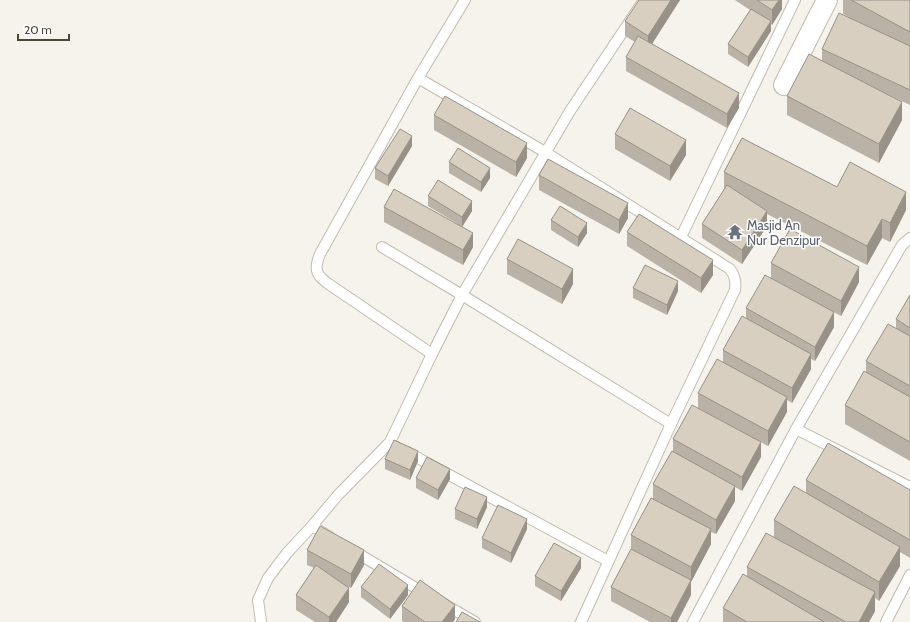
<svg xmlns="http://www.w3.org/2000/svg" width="910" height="622" viewBox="0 0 910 622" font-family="Cabin,sans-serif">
	<rect width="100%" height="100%" fill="#f6f3ec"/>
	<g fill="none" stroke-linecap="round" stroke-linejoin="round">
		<!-- lane casing -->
		<g stroke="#c2bbae" stroke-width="12">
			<g id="lane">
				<path d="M418 78 545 152 730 269C735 276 736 281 735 290L671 424 581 622"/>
				<path d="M681 237 795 0"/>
				<path d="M382 247 462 295 671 424"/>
				<path d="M432 354 330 285C317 276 313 271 320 254L418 78 465 0"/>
				<path d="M796 429 910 487"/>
				<path d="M407 452 608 561"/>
				<path d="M330 537 312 526 338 495 390 442 432 354 462 295 570 111 644 0"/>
				<path d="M352 550 426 594"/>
				<path d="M444 604 475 622"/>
				<path d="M261 622 258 600 268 578 287 553 312 526"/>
				<path d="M693 622 796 429 902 245 910 238"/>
				<path d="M886 622 910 575"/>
			</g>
		</g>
		<!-- street casing -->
		<g stroke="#c2bbae" stroke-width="22">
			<path id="street" d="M784 85 827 0"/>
		</g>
		<!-- lane -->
		<use href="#lane" stroke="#fff" stroke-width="10"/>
		<!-- street -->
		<use href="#street" stroke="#fff" stroke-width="20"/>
	</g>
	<!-- wall -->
	<g fill="#bab2a6">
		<path d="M639 0H680L652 44 739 108 727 128 626 71V57L635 42 625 36V21Z"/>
		<path d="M735 0H782V9L772 25 771 24V31L748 67 728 54V44L750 10Z"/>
		<path d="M843 0H910V105L891 96 902 120 879 163 787 115V96L822 60V49L849 17 843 14Z"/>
		<path d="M434 115 527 158 516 177 434 130Z"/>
		<path d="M615 134 686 155 670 181 615 149Z"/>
		<path d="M412 146 388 186 375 179V168Z"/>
		<path d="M449 162 490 178 481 192 449 173Z"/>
		<path d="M724 172 837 187 906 210 890 242 882 238 867 265 767 214V226L742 264 702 238V224L724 190Z"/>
		<path d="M539 175 628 218 619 234 539 190Z"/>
		<path d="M428 196 472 211 462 227 473 247 463 265 384 222V207L458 224 428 206Z"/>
		<path d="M551 220 587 233 578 247 551 230Z"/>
		<path d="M627 232 713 275 701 293 627 246Z"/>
		<path d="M507 259 573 284 562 304 507 274Z"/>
		<path d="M771 263 859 282 841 316 771 278Z"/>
		<path d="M633 288 678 291 667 315 633 298Z"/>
		<path d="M910 295V461L845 424V405L866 373V361L896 328V319Z"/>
		<path d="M746 308 834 327 815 361 811 359V369L792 403 787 400V412L768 446 698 408V393L723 362V350L746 318Z"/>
		<path d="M673 439 761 457 742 491 735 487V501L716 534 711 532V544L691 582V595L677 622H650L611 601V587L631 549V535L653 499V484L673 452Z"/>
		<path d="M385 459 418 461 410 480 385 469Z"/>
		<path d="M416 478 450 479 438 500 416 488Z"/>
		<path d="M806 480 910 490V558L900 552V566L879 601 875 598V611L869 622H723V608L747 576V567L774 537V520L806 493Z"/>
		<path d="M487 507 477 529 455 519V509Z"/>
		<path d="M527 529 511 563 482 548V538Z"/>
		<path d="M307 550 364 565 351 588 346 586 349 602 336 622H315L296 610V595L314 568 307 565Z"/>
		<path d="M581 568 561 601 535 586V576Z"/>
		<path d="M361 587 408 595 390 619 361 597Z"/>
		<path d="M402 606 455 619 453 622H404L402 621Z"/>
	</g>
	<!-- shaded-wall -->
	<g fill="#979187">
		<path d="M671 0H680L648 50V36Z"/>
		<path d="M779 0H782V9L772 25V10Z"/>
		<path d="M771 21V31L748 67V57Z"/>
		<path d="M739 93V108L727 128V114Z"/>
		<path d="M902 102V120L879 163V144Z"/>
		<path d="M412 136V146L388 186V176Z"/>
		<path d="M686 140V155L670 181V166Z"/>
		<path d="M527 143V158L516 177V162Z"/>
		<path d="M490 168V178L481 192V182Z"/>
		<path d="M906 192V210L890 242V223Z"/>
		<path d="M472 201V211L462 227V217Z"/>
		<path d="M628 203V218L619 234V220Z"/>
		<path d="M767 211V226L742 264V250Z"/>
		<path d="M882 219V238L867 265V246Z"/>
		<path d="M587 223V233L578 247V237Z"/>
		<path d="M473 233V247L463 265V250Z"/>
		<path d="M713 260V275L701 293V278Z"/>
		<path d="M859 267V282L841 316V301Z"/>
		<path d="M573 269V284L562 304V289Z"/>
		<path d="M678 281V291L667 315V305Z"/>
		<path d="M834 312V327L815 361V347Z"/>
		<path d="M811 354V369L792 403V388Z"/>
		<path d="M787 397V412L768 446V431Z"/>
		<path d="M761 442V457L742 491V477Z"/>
		<path d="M418 451V461L410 480V470Z"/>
		<path d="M450 469V479L438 500V490Z"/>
		<path d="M735 486V501L716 534V520Z"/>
		<path d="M487 497V507L477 529V519Z"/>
		<path d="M527 519V529L511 563V553Z"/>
		<path d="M711 529V544L691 582V595L677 622H671V618L691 581V567Z"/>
		<path d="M900 547V566L879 601V582Z"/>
		<path d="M364 550V565L351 588V574Z"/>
		<path d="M581 558V568L561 601V591Z"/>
		<path d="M408 585V595L390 619V609Z"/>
		<path d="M349 588V602L336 622H329V617Z"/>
		<path d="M875 592V611L869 622H859Z"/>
		<path d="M455 605V619L453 622H442Z"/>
	</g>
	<!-- building -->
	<g fill="#d8cfc1" stroke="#979187">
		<path d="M639 0H671L648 36 625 21Z"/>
		<path d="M757 0H779L772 10Z"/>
		<path d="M851 0H910V32Z"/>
		<path d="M751 9 771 21 748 57 728 44Z"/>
		<path d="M839 13 910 46V90L822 49Z"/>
		<path d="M638 36 739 93 727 114 626 57Z"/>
		<path d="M809 54 902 102 879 144 787 96Z"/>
		<path d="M445 96 527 143 516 162 434 115Z"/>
		<path d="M630 108 686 140 670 166 615 134Z"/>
		<path d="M400 129 412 136 388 176 375 168Z"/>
		<path d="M742 138 837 187 850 162 906 192 890 223 882 219 867 246 724 172Z"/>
		<path d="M458 148 490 168 481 182 449 162Z"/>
		<path d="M548 159 628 203 619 220 539 175Z"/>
		<path d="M438 180 472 201 462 217 428 196Z"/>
		<path d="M727 185 767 211 742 250 702 224Z"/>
		<path d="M394 189 473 233 463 250 384 207Z"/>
		<path d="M560 206 587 223 578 237 551 220Z"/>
		<path d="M639 214 713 260 701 278 627 232Z"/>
		<path d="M790 229 859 267 841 301 771 263Z"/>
		<path d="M518 239 573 269 562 289 507 259Z"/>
		<path d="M645 265 678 281 667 305 633 288Z"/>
		<path d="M765 275 834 312 815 347 746 308Z"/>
		<path d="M910 295V328L896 319Z"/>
		<path d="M742 316 811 354 792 388 723 350Z"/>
		<path d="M888 324 910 336V386L866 361Z"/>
		<path d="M717 359 787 397 768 431 698 393Z"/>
		<path d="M864 371 910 397V442L845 405Z"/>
		<path d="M692 405 761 442 742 477 673 439Z"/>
		<path d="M394 440 418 451 410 470 385 459Z"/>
		<path d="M828 443 910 490V540L806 480Z"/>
		<path d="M672 451 735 486 716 520 653 484Z"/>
		<path d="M427 457 450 469 438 490 416 478Z"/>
		<path d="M794 486 900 547 879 582 774 520Z"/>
		<path d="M465 487 487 497 477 519 455 509Z"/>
		<path d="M651 498 711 529 691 567 631 535Z"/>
		<path d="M498 505 527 519 511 553 482 538Z"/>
		<path d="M320 526 364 550 351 574 307 550Z"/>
		<path d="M766 533 875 592 859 622H846L747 567Z"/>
		<path d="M554 543 581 558 561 591 535 576Z"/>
		<path d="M631 549 691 580 671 618 611 587Z"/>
		<path d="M379 564 408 585 390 609 361 587Z"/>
		<path d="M316 565 349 588 329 617 296 595Z"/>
		<path d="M743 574 824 622H747L723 608Z"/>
		<path d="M420 580 455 605 442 622H425L402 606Z"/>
		<path d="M462 612 480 622H456Z"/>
	</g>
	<!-- icons -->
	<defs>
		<g id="temple-bare" transform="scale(1.2)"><path d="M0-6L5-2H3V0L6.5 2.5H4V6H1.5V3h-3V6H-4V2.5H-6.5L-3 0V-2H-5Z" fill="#6b7280" stroke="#fff" stroke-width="2.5" paint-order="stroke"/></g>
	</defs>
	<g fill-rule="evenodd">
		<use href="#temple-bare" x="735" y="232"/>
	</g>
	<g text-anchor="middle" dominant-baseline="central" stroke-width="3" stroke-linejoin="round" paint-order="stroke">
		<!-- worship labels -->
		<g font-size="13" fill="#5b616d" stroke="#fff" text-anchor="start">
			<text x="747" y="225">Masjid An<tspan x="747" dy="15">Nur Denzipur</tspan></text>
		</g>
	</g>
	<!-- scale -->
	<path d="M18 34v6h51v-6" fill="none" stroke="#4b4439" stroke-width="2"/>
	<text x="24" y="34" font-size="12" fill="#4b4439" stroke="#ffffff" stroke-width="3" paint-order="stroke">20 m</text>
</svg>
